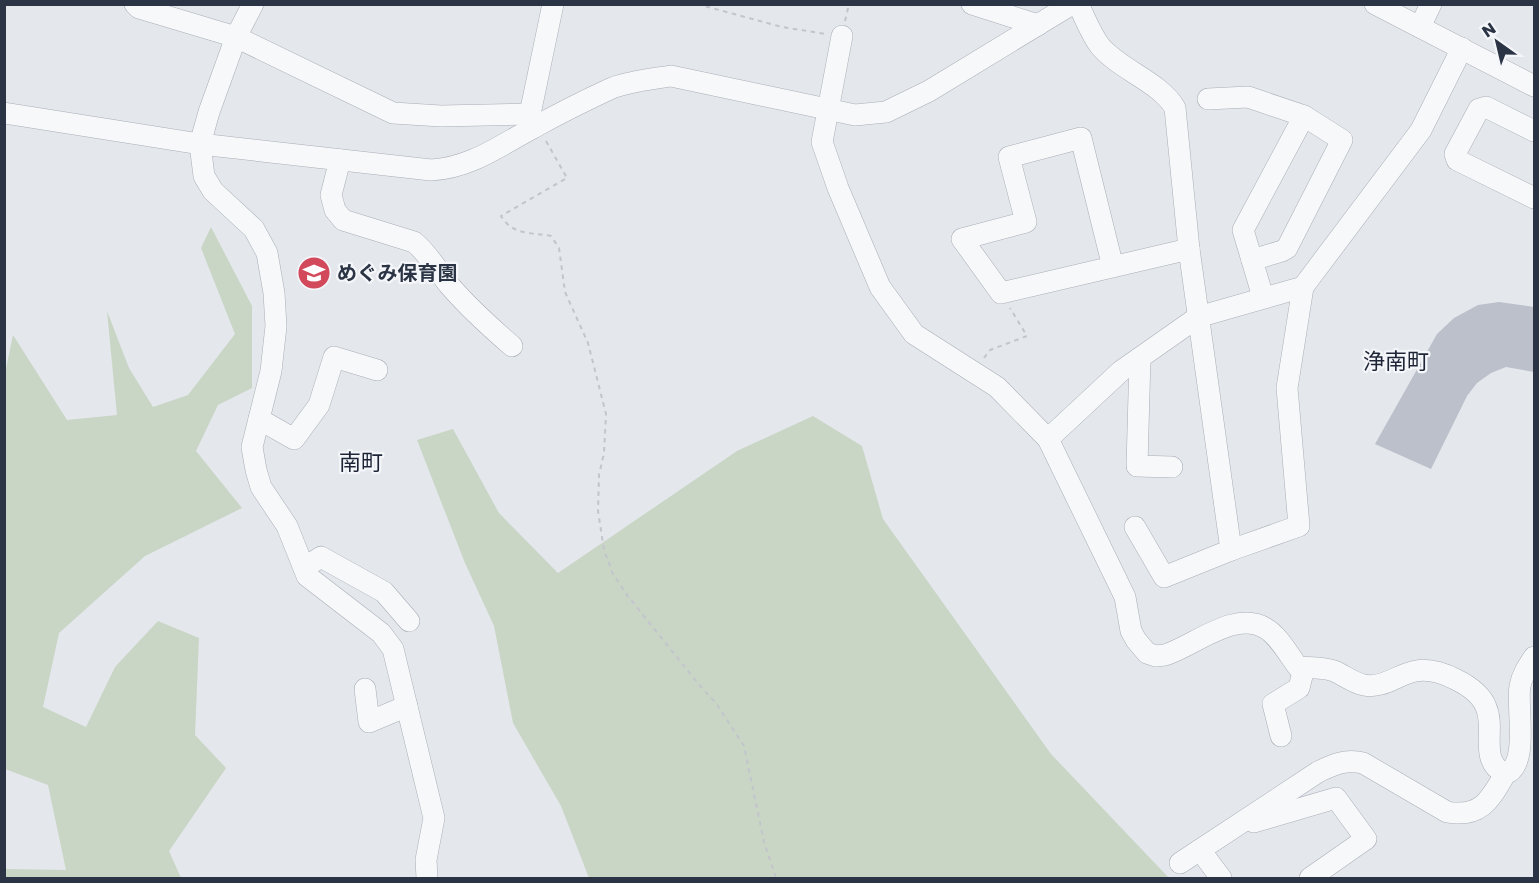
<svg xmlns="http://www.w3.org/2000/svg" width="1539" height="883" viewBox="0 0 1539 883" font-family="Poppins,'Noto Sans JP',sans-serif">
	<rect width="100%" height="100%" fill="#e4e7ec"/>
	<!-- green -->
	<g fill="#c9d6c5">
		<path d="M211 227 252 306V388L218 405 196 451 242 508 145 556 59 633 43 707 86 727 115 667 158 621 199 638 195 735 226 768 169 851 181 878H5V869L66 870 48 785 5 769 4 378 13 335 67 420 117 415 107 311 129 368 153 407 188 395 235 334 201 248Z"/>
		<path d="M813 416 862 446 883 519 1051 754 1169 878H589L561 806 513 723 494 626 465 563 417 440 453 429 499 513 558 573 737 451Z"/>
	</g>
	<!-- building -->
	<path fill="#bbc0ca" d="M1499 302 1534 307V372L1506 367 1491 373 1477 383 1467 396 1431 469 1375 444 1437 334 1454 318 1478 305Z"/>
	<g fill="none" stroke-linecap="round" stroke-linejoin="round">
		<!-- minor casing -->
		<g stroke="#a9aeb7" stroke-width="22">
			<g id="minor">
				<path d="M135 4 139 8 236 37 393 113 441 116 530 114"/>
				<path d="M253 4 236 37 209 112 200 144 204 176 213 191 254 229 267 253 274 293 276 326 271 371 252 447 256 470 261 487 287 526 307 576 381 633 393 649 434 818 426 860 427 878"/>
				<path d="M972 4 1038 25"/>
				<path d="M1078 4C1085 18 1091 34 1100 46 1120 70 1160 82 1175 108L1189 249 1231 550 1164 577 1135 527"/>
				<path d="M1375 4 1534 86"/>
				<path d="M1420 27 1431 4"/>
				<path d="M842 36 822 142 838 188 880 287 914 334 997 387 1048 439 1125 597 1131 631 1136 640 1147 653 1156 656 1165 655C1194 646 1234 610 1265 628 1279 636 1288 654 1298 667 1309 668 1324 667 1334 671 1344 675 1353 683 1364 685 1383 689 1398 674 1416 671 1438 667 1478 686 1486 707 1496 729 1478 760 1505 774"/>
				<path d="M1208 99 1248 97 1304 116 1342 140 1287 248 1282 251 1252 260"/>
				<path d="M4 113 200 144 431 170C470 168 499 146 533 128 558 114 586 100 612 88 631 81 652 79 671 76L855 115 886 112 929 91 1072 4"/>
				<path d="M536 125 530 114 553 4"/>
				<path d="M1534 131 1486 107 1479 109 1455 154 1457 160 1534 198"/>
				<path d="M340 160 331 195 335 210 343 220 414 242C429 254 438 272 450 286 469 308 490 327 512 346"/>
				<path d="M1113 267 1081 138 1009 157 1026 222 962 239 1001 293 1189 249"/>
				<path d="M1263 297 1243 230 1304 116"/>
				<path d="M1140 358 1137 466 1172 467"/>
				<path d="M259 419 294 439 319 405 334 357 377 370"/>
				<path d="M1048 439 1121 371 1198 317 1303 287 1421 130 1462 48"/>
				<path d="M1231 550 1299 526 1287 388 1303 287"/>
				<path d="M304 568 321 557 384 592 409 621"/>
				<path d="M365 689 369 722 407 706"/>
				<path d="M1281 736 1273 704 1299 688 1304 668"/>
				<path d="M1254 822 1336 798 1366 839 1310 878"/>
				<path d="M1200 850 1221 878"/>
				<path d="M1180 863 1318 772C1334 764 1346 759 1363 763L1447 812C1481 818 1490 800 1505 774 1530 766 1516 706 1520 686 1522 675 1528 666 1534 657"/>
			</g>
		</g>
		<!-- path -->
		<g stroke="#c2c5cb" stroke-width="2" stroke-dasharray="4.5 4.5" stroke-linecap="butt">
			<path d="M697 4 782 27 826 34"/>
			<path d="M845 21 849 4"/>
			<path d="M546 141 567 178 501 216C513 236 531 232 551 236L559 248 565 292 588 343 606 414 604 453 599 475 598 511 604 550 613 574 627 595 701 687 716 703 744 746 764 842 776 878"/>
			<path d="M984 358 990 350 1027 336 1010 308"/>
		</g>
		<!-- minor -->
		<use href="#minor" stroke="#f7f8fa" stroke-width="21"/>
	</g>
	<!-- icons -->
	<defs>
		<g id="school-disc" transform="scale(1.725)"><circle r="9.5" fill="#d1495b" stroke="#f4f6f9"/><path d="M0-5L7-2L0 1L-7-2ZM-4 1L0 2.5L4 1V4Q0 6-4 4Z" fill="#fff"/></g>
	</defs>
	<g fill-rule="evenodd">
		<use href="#school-disc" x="314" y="273"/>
	</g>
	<g text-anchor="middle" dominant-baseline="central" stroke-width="4.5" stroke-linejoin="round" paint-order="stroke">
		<!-- poi labels -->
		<g font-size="20" font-weight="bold" fill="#2b3445" stroke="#f4f6f9" text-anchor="start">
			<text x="337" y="273">めぐみ保育園</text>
		</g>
		<!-- quarter labels -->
		<g font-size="22" fill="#1d2536" stroke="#f4f6f9">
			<text x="1396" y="361">浄南町</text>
			<text x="361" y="462">南町</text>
		</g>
	</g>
	<!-- border -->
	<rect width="1539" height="883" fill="none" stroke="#2b3445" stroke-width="12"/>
	<!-- north arrow -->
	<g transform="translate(1497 42) rotate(326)" stroke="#f4f6f9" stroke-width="4.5" paint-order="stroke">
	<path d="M0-4.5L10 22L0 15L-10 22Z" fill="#2b3445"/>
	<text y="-9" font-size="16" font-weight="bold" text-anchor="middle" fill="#2b3445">N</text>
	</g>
</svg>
